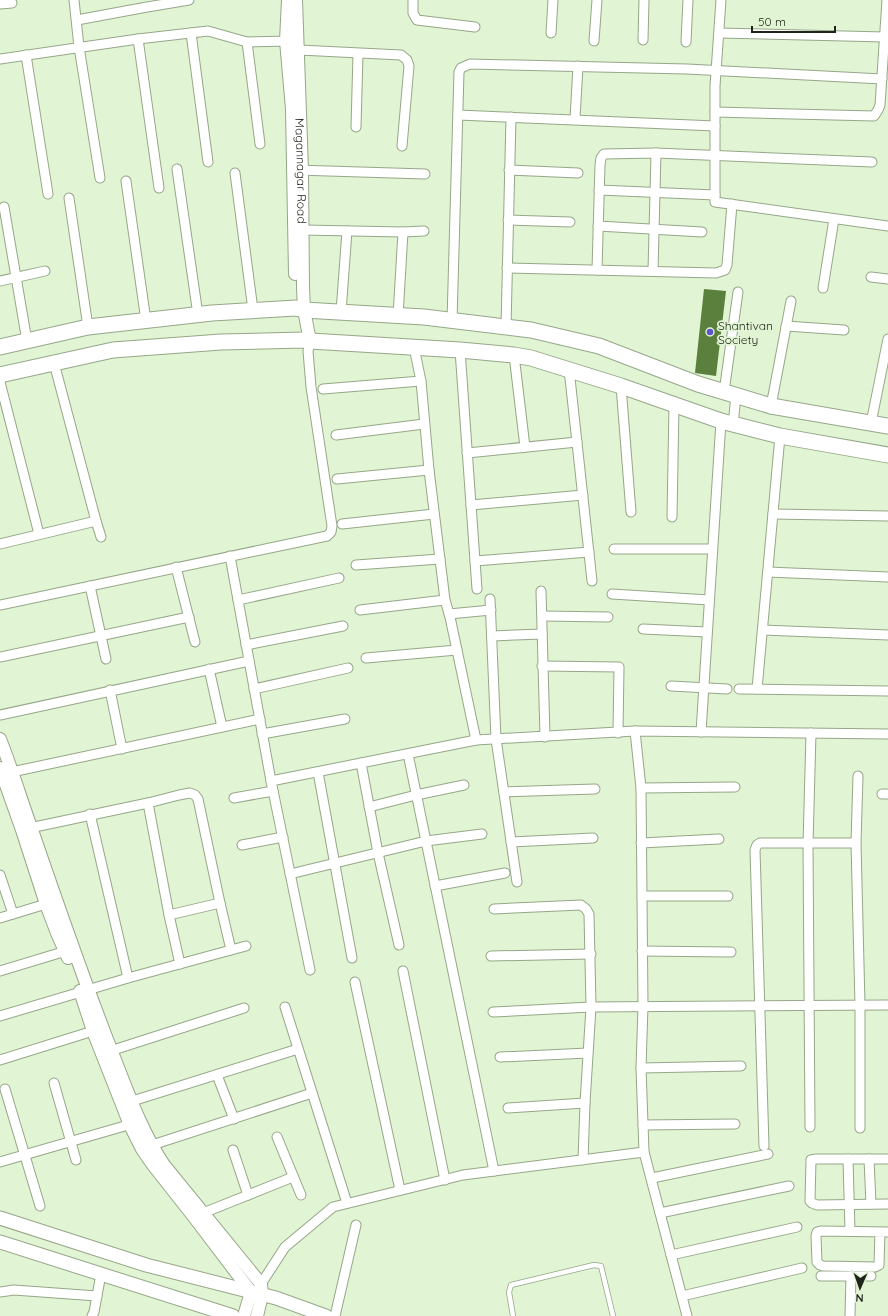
<svg xmlns="http://www.w3.org/2000/svg" width="888" height="1316" viewBox="0 0 888 1316" font-family="Quicksand,sans-serif">
	<rect width="100%" height="100%" fill="#e1f4d3"/>
	<!-- building -->
	<path fill="#5b7f3c" d="M704 289 726 291 716 376 695 373Z"/>
	<g fill="none" stroke-linecap="round" stroke-linejoin="round">
		<!-- service casing -->
		<g stroke="#96a789" stroke-width="6">
			<path id="service" d="M513 1316 509 1292 511 1285 594 1265 601 1266 613 1316"/>
		</g>
		<!-- minor casing -->
		<g stroke="#96a789" stroke-width="11">
			<g id="minor">
				<path d="M74 0 79 47 100 178"/>
				<path d="M413 0V13L417 20 475 27"/>
				<path d="M721 0 715 86V202L888 226"/>
				<path d="M0 4 12 3"/>
				<path d="M77 20 147 7 189 0"/>
				<path d="M191 33 208 162"/>
				<path d="M551 33 553 0"/>
				<path d="M719 33 885 37"/>
				<path d="M138 39 159 188"/>
				<path d="M643 40 644 0"/>
				<path d="M594 41 597 0"/>
				<path d="M247 42 260 144"/>
				<path d="M686 42 688 0"/>
				<path d="M299 50 401 55 407 60 409 66 402 146"/>
				<path d="M26 55 48 194"/>
				<path d="M0 59 138 39 208 31 247 42 293 41"/>
				<path d="M715 112 874 116 878 110 880 105 887 0"/>
				<path d="M458 115 715 126"/>
				<path d="M575 119 578 66"/>
				<path d="M356 127 358 54"/>
				<path d="M177 169 198 315"/>
				<path d="M296 170 425 174"/>
				<path d="M509 170 578 173"/>
				<path d="M235 173 253 310"/>
				<path d="M126 181 146 321"/>
				<path d="M599 190 715 195"/>
				<path d="M69 198 88 327"/>
				<path d="M4 207 27 341"/>
				<path d="M508 220 570 222"/>
				<path d="M598 226 702 232"/>
				<path d="M303 230 403 232 424 231"/>
				<path d="M507 268 716 273 725 270 727 265 732 204"/>
				<path d="M597 270 600 165 601 158 604 154 656 153 872 162"/>
				<path d="M653 271 656 153"/>
				<path d="M871 277 888 279"/>
				<path d="M0 281 45 271"/>
				<path d="M823 288 834 219"/>
				<path d="M341 312 347 231"/>
				<path d="M398 316 403 232"/>
				<path d="M452 321 459 72 461 68 470 64 687 69 882 79"/>
				<path d="M786 326 844 330"/>
				<path d="M506 327 511 117"/>
				<path d="M414 347 421 381 429 470 445 600 450 617 476 740"/>
				<path d="M460 350 477 589"/>
				<path d="M514 355 525 447"/>
				<path d="M569 369 592 581"/>
				<path d="M0 382 39 534"/>
				<path d="M621 386 631 512"/>
				<path d="M323 389 421 381"/>
				<path d="M724 392 738 292"/>
				<path d="M771 406 791 301"/>
				<path d="M871 423 888 339"/>
				<path d="M733 425 736 395"/>
				<path d="M336 435 424 424"/>
				<path d="M467 453 577 442"/>
				<path d="M337 479 429 470"/>
				<path d="M471 505 583 495"/>
				<path d="M773 514 888 516"/>
				<path d="M672 517 674 405"/>
				<path d="M96 521 101 537"/>
				<path d="M342 524 434 514"/>
				<path d="M0 544 96 521 54 363"/>
				<path d="M614 549H712"/>
				<path d="M230 556 271 781 310 970"/>
				<path d="M475 561 589 552"/>
				<path d="M356 565 440 559"/>
				<path d="M176 567 195 642"/>
				<path d="M768 572 888 577"/>
				<path d="M90 586 106 659"/>
				<path d="M541 591 545 737"/>
				<path d="M612 594 709 600"/>
				<path d="M490 599 496 739 517 882"/>
				<path d="M238 600 339 578"/>
				<path d="M0 605 327 536 331 532 332 526 311 387 308 351 310 341"/>
				<path d="M360 610 445 600"/>
				<path d="M449 614 491 610"/>
				<path d="M543 616 608 617"/>
				<path d="M643 629 707 632"/>
				<path d="M763 630 888 635"/>
				<path d="M492 636 542 634"/>
				<path d="M246 645 343 626"/>
				<path d="M0 657 189 617"/>
				<path d="M366 658 457 650"/>
				<path d="M542 666 619 667 618 733"/>
				<path d="M209 669 222 727"/>
				<path d="M671 686 727 689"/>
				<path d="M254 689 348 668"/>
				<path d="M739 689 888 691"/>
				<path d="M757 689 780 436"/>
				<path d="M110 690 122 749"/>
				<path d="M0 715 249 661"/>
				<path d="M701 732 721 421"/>
				<path d="M262 734 345 719"/>
				<path d="M408 754 494 1171"/>
				<path d="M361 763 378 853 399 945"/>
				<path d="M318 772 352 958"/>
				<path d="M7 773 260 719"/>
				<path d="M858 776 856 843 860 1005V1128"/>
				<path d="M271 781 476 740 635 731"/>
				<path d="M641 788 735 787"/>
				<path d="M504 792 595 789"/>
				<path d="M882 794H888"/>
				<path d="M234 798 273 791"/>
				<path d="M148 803 169 915 180 964"/>
				<path d="M369 807 416 795 464 785"/>
				<path d="M90 814 128 978"/>
				<path d="M511 842 593 838"/>
				<path d="M641 843 719 839"/>
				<path d="M242 845 283 837"/>
				<path d="M290 874 426 841 482 834"/>
				<path d="M0 875 13 914"/>
				<path d="M435 886 505 873"/>
				<path d="M642 896H728"/>
				<path d="M494 909 581 905 586 909 589 914 591 1007 585 1103 583 1160"/>
				<path d="M169 915 220 903"/>
				<path d="M0 918 46 904"/>
				<path d="M231 950 246 946"/>
				<path d="M642 951 731 952"/>
				<path d="M491 956 591 954"/>
				<path d="M0 971 66 951"/>
				<path d="M403 971 445 1180"/>
				<path d="M355 982 400 1190"/>
				<path d="M285 1007 347 1203"/>
				<path d="M493 1012 591 1007 888 1005"/>
				<path d="M0 1016 128 978 231 950 220 903 198 799 195 795 190 793 179 795 148 803 25 829"/>
				<path d="M107 1052 244 1008"/>
				<path d="M500 1057 588 1053"/>
				<path d="M0 1060 93 1031"/>
				<path d="M641 1068 741 1066"/>
				<path d="M217 1075 234 1119"/>
				<path d="M54 1083 76 1160"/>
				<path d="M5 1089 40 1206"/>
				<path d="M126 1103 298 1049"/>
				<path d="M508 1108 585 1103"/>
				<path d="M643 1125 735 1124"/>
				<path d="M810 1127 808 844 811 733"/>
				<path d="M277 1137 301 1195"/>
				<path d="M764 1146 755 850 757 845 760 843H856"/>
				<path d="M146 1147 312 1093"/>
				<path d="M233 1150 248 1195"/>
				<path d="M848 1159 850 1231"/>
				<path d="M869 1159 871 1204"/>
				<path d="M888 1159H816L811 1160 810 1201 812 1203 817 1205 888 1204"/>
				<path d="M0 1162 135 1123"/>
				<path d="M652 1178 768 1154"/>
				<path d="M660 1213 789 1186"/>
				<path d="M198 1215 293 1177"/>
				<path d="M880 1232 879 1265 875 1267 823 1266 820 1265 817 1262 816 1236 817 1232 821 1231 888 1232"/>
				<path d="M671 1255 797 1227"/>
				<path d="M821 1276H871"/>
				<path d="M261 1284 285 1247 333 1207 463 1175 644 1152"/>
				<path d="M0 1292 14 1290 97 1296"/>
				<path d="M682 1296 802 1268"/>
				<path d="M92 1316 94 1312 101 1274"/>
				<path d="M335 1316 356 1225"/>
				<path d="M687 1316 644 1152 641 1068 643 1006 641 788 635 731 888 734"/>
				<path d="M850 1316 851 1276"/>
			</g>
		</g>
		<!-- tertiary casing -->
		<g stroke="#96a789" stroke-width="14">
			<g id="tertiary">
				<path d="M288 0 286 41 292 109 295 274"/>
				<path id="s1" d="M296 0 302 170 303 287 304 310 310 341"/>
				<path d="M0 739C12 769 21 800 32 830 57 903 82 975 110 1047 126 1087 140 1129 164 1165L261 1284 262 1295 257 1316"/>
				<path d="M0 768 22 830 46 904 57 933 68 958"/>
				<path d="M80 991 93 1031 130 1125 142 1149 153 1165 194 1217 251 1292 244 1316"/>
			</g>
		</g>
		<!-- secondary casing -->
		<g stroke="#96a789" stroke-width="15">
			<g id="secondary">
				<path d="M0 1218 146 1265 276 1298 326 1316"/>
				<path d="M0 1242 233 1316"/>
			</g>
		</g>
		<!-- primary casing -->
		<g stroke="#96a789" stroke-width="17">
			<g id="primary">
				<path d="M0 347 88 327 212 313 296 308 304 310 424 317 531 330 599 346 698 384 771 406 888 426"/>
				<path d="M0 375 113 350 221 342 303 340 310 341 460 350 514 355 531 358 621 386 721 421 780 436 888 455"/>
			</g>
		</g>
		<!-- service -->
		<use href="#service" stroke="#fff" stroke-width="4.5"/>
		<!-- minor -->
		<use href="#minor" stroke="#fff" stroke-width="9"/>
		<!-- tertiary -->
		<use href="#tertiary" stroke="#fff" stroke-width="12"/>
		<!-- secondary -->
		<use href="#secondary" stroke="#fff" stroke-width="13"/>
		<!-- primary -->
		<use href="#primary" stroke="#fff" stroke-width="15"/>
	</g>
	<!-- markers -->
	<circle fill="#5e55cd" stroke="#e1f4d3" stroke-width="1.5" cx="710" cy="332" r="4"/>
	<g text-anchor="middle" dominant-baseline="central" stroke-width="3.5" stroke-linejoin="round" paint-order="stroke">
		<!-- street labels -->
		<g font-size="12" fill="#1e2418" stroke="#e1f4d3">
			<text stroke="none"><textPath href="#s1" startOffset="171">Magannagar Road</textPath></text>
		</g>
		<!-- poi labels -->
		<g font-size="12" fill="#1e2418" stroke="#e1f4d3" text-anchor="start">
			<text x="718" y="325">Shantivan<tspan x="718" dy="14">Society</tspan></text>
		</g>
	</g>
	<!-- north arrow -->
	<g transform="translate(860 1288) rotate(182)" stroke="#e1f4d3" stroke-width="3" paint-order="stroke">
	<path d="M0-3L7 15L0 10L-7 15Z" fill="#1e2418"/>
	<text y="-6" font-size="11" font-weight="bold" text-anchor="middle" fill="#1e2418">N</text>
	</g>
	<!-- scale -->
	<path d="M752 26v6h83v-6" fill="none" stroke="#1e2418" stroke-width="2"/>
	<text x="758" y="26" font-size="12" fill="#1e2418" stroke="#e1f4d3" stroke-width="3" paint-order="stroke">50 m</text>
</svg>
